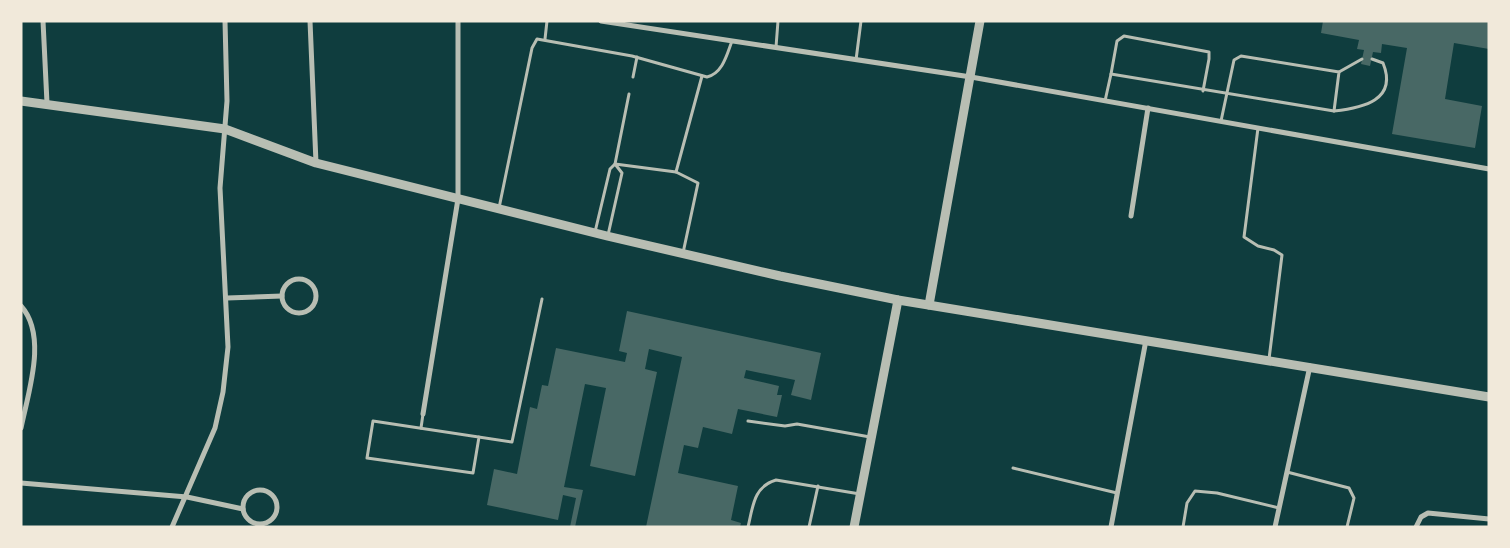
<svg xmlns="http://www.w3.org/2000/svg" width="1510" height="548" viewBox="0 0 1510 548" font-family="'Public Sans',sans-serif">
	<rect width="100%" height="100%" fill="#0f3d3e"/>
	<!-- building -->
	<g fill="#486865">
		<path d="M1323 21H1489V49L1454 43 1445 99 1482 106 1475 148 1392 134 1407 48 1382 44 1381 53 1373 52 1370 66 1361 64 1364 50 1357 49 1359 40 1321 33Z"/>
		<path d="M627 311 821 353 811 400 791 395 795 380 746 370 744 378 779 386 777 395H782L777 417 738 409 732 434 703 427 698 448 684 445 678 473 738 486 731 520 741 523 740 527H646L682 357 649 349 645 369 657 372 635 476 590 466 606 388 585 384 564 487 583 490 575 527H570L576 498 563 495 558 520 487 505 494 469 517 474 530 407 537 409 542 385 548 386 556 348 625 362 627 353 619 351Z"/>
	</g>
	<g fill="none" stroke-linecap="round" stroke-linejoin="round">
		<!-- service -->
		<g stroke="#b8beb3" stroke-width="3">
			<path d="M545 39 547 21"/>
			<path d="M776 47 778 21"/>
			<path d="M856 60 861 21"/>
			<path d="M1339 72 1362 59"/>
			<path d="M1111 74 1117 41 1124 36 1209 52V59L1203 91"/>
			<path d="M633 77 637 57"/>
			<path d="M629 94 615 164 676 172"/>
			<path d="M1105 101 1111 74 1334 111 1339 72 1241 56 1234 60 1221 121"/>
			<path d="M1334 111C1363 108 1398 100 1383 63L1372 59"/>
			<path d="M1258 128 1244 237 1258 246 1274 250 1282 255 1269 359"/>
			<path d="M499 208 532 48 537 39 632 56 707 77C723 73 727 54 732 41"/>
			<path d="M595 232 610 169 615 164 622 173 608 235"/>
			<path d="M683 253 698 183 676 172 702 76"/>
			<path d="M748 421 785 426 797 424 870 437"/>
			<path d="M421 428 423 414"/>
			<path d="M479 437 473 473 367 458 373 421 512 442 542 299"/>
			<path d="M1013 468 1117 493"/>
			<path d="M1287 472 1349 488 1354 498 1347 527"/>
			<path d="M748 527C753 507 753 487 776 480L860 494"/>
			<path d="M809 527 818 486"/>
			<path d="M1183 527 1187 503 1195 491 1217 493 1279 508"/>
		</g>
		<!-- minor -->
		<g stroke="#b8beb3" stroke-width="5">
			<path d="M43 21 47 103"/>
			<path d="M310 21 316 163"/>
			<path d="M601 21 971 77 1489 169"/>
			<path d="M1131 216 1148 108"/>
			<circle cx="299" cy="296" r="17"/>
			<path d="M227 298 282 296"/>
			<path d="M21 306C48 336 28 393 21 428"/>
			<path d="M423 414 458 199V21"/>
			<path d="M21 483 187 497 243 509"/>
			<circle cx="260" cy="507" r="17"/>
			<path d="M172 527 215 428 223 392 228 347 220 188 227 101 225 21"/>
			<path d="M1111 527 1146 340"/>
			<path d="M1275 527 1310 366"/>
			<path d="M1416 527 1421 517 1428 513 1489 519"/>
		</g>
		<!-- tertiary -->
		<g stroke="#b8beb3" stroke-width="9">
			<path d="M21 101 225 129 316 163 607 236 780 276 898 300 1489 397"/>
			<path d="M929 305 980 21"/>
			<path d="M854 527 898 300"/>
		</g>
	</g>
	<!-- border -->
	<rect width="1510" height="548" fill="none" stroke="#f1e9da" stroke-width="45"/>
</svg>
